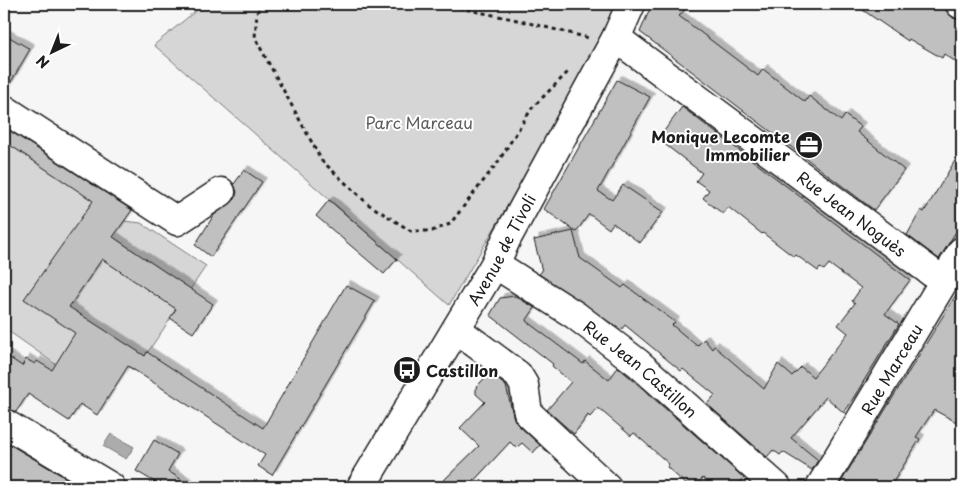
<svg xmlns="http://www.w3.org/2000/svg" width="966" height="491" viewBox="0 0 966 491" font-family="'Playpen Sans',sans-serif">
	<defs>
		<filter id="shadow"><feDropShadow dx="4.5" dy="-4.5" stdDeviation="0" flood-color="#0004"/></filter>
	</defs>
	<rect width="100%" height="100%" fill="#f6f6f6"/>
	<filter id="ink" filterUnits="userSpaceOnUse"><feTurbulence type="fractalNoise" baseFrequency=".02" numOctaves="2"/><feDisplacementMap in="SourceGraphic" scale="10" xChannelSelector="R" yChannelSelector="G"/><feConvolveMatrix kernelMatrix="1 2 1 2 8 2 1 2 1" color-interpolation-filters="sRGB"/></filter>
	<g filter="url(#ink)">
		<!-- green -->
		<g fill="#d6d6d6" stroke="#797979">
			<path d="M204 4H616C568 108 507 206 449 305L154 45Z"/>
			<path d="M4 141 124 221 141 223 206 266 135 371 98 348 78 380 4 328Z"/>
		</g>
		<!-- water -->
		<path fill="#acacac" stroke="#727272" d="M111 434 134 447 126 459 103 446Z"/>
		<!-- building -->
		<g fill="#c0c0c0" stroke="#1c1c1c" filter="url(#shadow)">
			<path d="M652 4H690L679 16 758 76 763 69 805 102 809 96 841 121 845 115 861 127 857 132 904 170 874 210 640 32Z"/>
			<path d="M854 4H940L953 18 962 21V66L944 54 942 58 909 39 908 41Z"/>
			<path d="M4 34 30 49 4 94Z"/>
			<path d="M617 80 650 97 598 191 612 200 623 185 663 212 640 243 613 223 609 229 589 214 576 232 544 209Z"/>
			<path d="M682 107 910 280 885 314 899 324 844 413 826 397 791 438 818 460 812 470 783 452 780 455 773 450 767 457 707 404 715 395 683 369 681 371 625 325 621 330 539 274 542 271 534 240 573 231 580 258 622 288 625 285 675 322 672 325 697 346 704 339 712 349 714 346 764 389 778 364 792 376 801 367 813 377 848 333 838 325 855 303 852 301 861 288 829 264 824 270 820 268 818 271 796 255 794 257 763 233 762 234 728 207 723 214 703 198 709 190 696 181 702 173 658 139Z"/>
			<path d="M4 127 132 210 113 237 213 304 193 333 170 318 176 309 102 259 69 307 145 356 147 352 263 428 346 285 375 301 272 475 258 466 265 455 128 366 97 415 80 404 69 421 28 394 16 412 4 407V354L22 366 26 359 35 364 37 361 52 370 75 333 24 299 93 201 4 141Z"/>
			<path d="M962 149V222L939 259 907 235 921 210 924 212Z"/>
			<path d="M244 170 262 182 211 257 195 245 214 215 235 199 237 192 234 184Z"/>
			<path d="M329 200 397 259 384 274 316 216Z"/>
			<path d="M962 285V425L934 410 916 437 920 439 890 487H838Z"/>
			<path d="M515 296 535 308 526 321 583 364 585 361 609 380 618 367 744 478 736 487H714L703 478 694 487H689L667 467 669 464 651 448 634 433 631 436 598 408 590 417 588 415 574 434 547 410 571 382 552 366 553 364 490 315 500 298Z"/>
			<path d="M490 373 506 386 513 415 517 424 540 445 533 453 522 443 516 448 510 442 468 487H437L479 446 460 428 485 402 476 394V387Z"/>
			<path d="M154 440 178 454 168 471 193 487H163L136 471Z"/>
			<path d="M4 441 81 487H4Z"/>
		</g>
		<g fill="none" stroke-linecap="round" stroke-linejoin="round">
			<!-- minor casing -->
			<g stroke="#1c1c1c" stroke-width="31">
				<g id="minor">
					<path d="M960 4 962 5"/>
					<path id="s1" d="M616 38 943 281"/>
					<path d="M4 109 177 221 221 192"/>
					<path id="s2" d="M495 264 575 315 638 363 777 487"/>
					<path d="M456 329 518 375 524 385 528 413 607 487"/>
					<path d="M4 423 111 487"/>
					<path id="s3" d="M361 487 495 264 507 238 616 38 631 4"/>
					<path id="s4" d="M820 487 962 251"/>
				</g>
			</g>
			<!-- path -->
			<g stroke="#1c1c1c" stroke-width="3" stroke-dasharray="4 4" stroke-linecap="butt">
				<path d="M265 4 257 12 255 38 322 161 368 204 411 231H432L450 224 498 162 532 108 568 72"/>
				<path d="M452 4 464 9 513 19 589 38"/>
			</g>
			<!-- minor -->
			<use href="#minor" stroke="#fff" stroke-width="28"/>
		</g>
	</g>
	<!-- icons -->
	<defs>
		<g id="office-disc" transform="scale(1.4375)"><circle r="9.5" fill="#1c1c1c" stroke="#fff"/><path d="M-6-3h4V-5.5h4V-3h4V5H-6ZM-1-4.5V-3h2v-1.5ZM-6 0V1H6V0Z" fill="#fff"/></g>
		<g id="bus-disc" transform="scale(1.4375)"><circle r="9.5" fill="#1c1c1c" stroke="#fff"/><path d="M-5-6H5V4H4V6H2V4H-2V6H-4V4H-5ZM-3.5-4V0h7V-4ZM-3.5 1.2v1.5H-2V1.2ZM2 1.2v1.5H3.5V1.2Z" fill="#fff"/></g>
	</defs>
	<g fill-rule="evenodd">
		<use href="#office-disc" x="809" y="145"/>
		<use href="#bus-disc" x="407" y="370"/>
	</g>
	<g text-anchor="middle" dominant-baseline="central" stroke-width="4" stroke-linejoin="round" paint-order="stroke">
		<!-- park labels -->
		<g font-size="16" fill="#5d5d5d" stroke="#fff">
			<text x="419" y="122">Parc Marceau</text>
		</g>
		<!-- poi labels -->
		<g font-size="16" font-weight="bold" fill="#1c1c1c" stroke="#fff" text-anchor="end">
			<text x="790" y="136">Monique Lecomte<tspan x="790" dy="18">Immobilier</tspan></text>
			<text x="426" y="370" text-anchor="start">Castillon</text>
		</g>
		<!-- street labels -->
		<g font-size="16" fill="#1c1c1c" stroke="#fff">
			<text stroke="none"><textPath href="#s1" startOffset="294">Rue Jean Noguès</textPath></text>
			<text stroke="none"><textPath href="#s3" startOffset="276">Avenue de Tivoli</textPath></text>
			<text stroke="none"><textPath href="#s2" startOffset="180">Rue Jean Castillon</textPath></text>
			<text stroke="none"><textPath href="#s4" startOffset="138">Rue Marceau</textPath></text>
		</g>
	</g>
	<!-- margin -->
	<rect width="966" height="491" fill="none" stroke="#fff" stroke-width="20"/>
	<rect x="10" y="10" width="946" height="471" fill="none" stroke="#1c1c1c" stroke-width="2" filter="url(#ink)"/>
	<!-- north arrow -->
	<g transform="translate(52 52) rotate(223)" stroke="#ffffff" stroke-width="4" paint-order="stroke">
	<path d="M0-4L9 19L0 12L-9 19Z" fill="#1c1c1c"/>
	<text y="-8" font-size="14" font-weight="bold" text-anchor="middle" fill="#1c1c1c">N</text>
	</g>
</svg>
